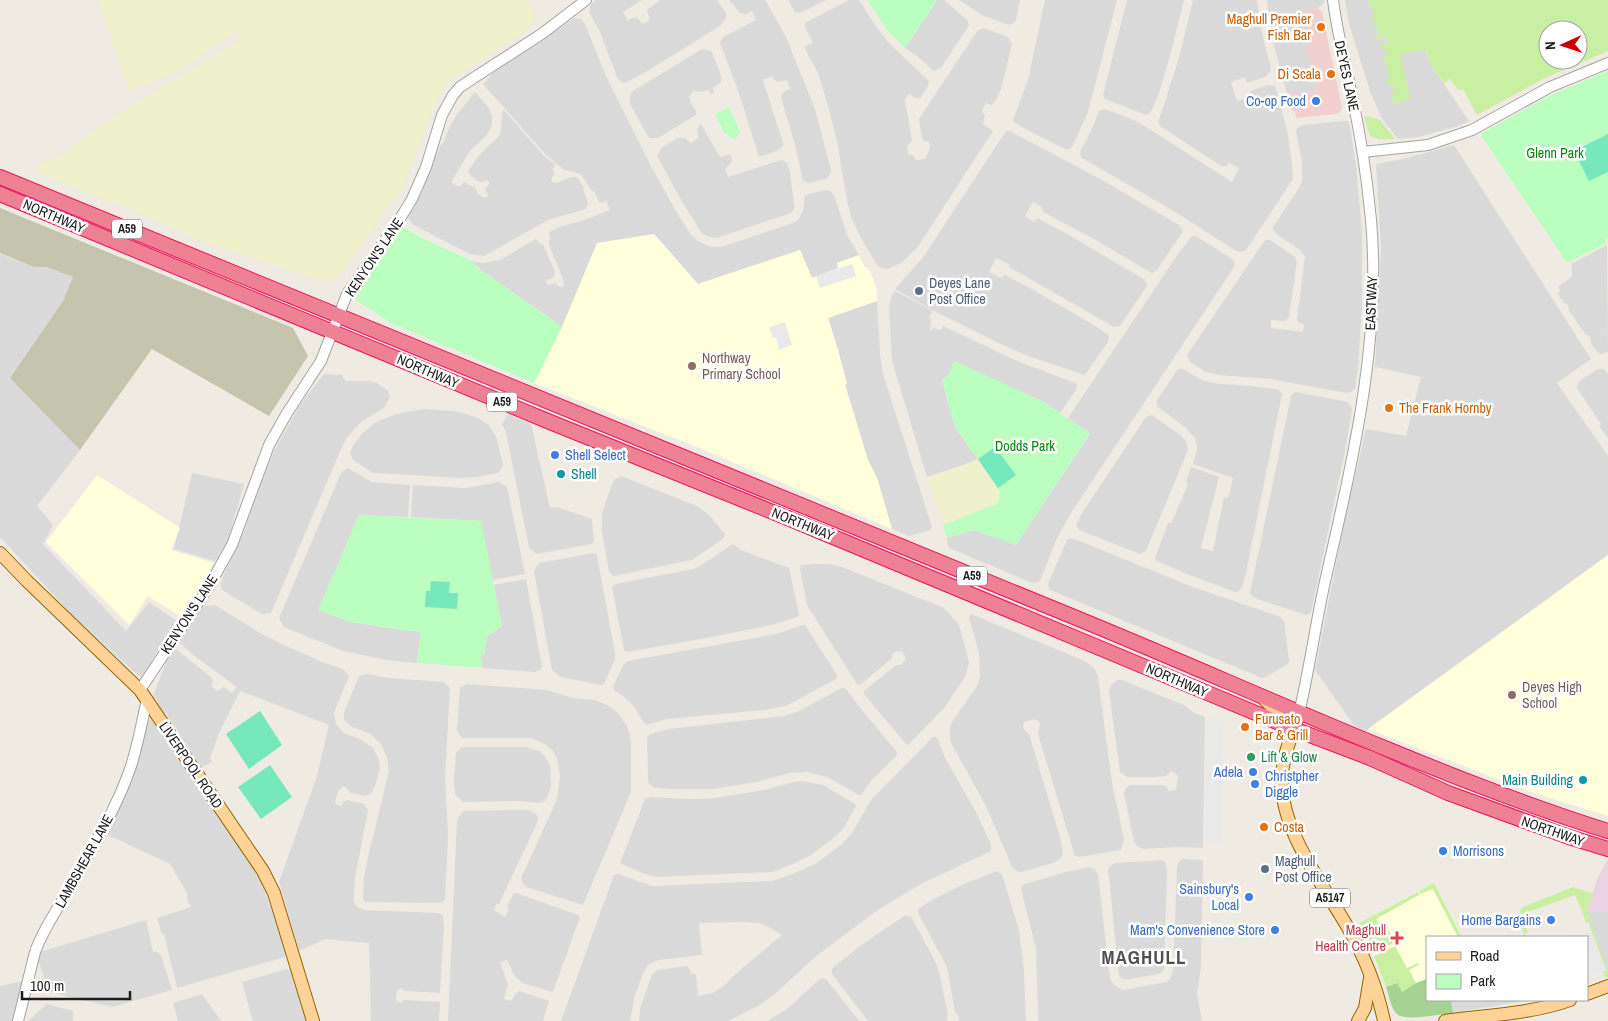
<svg xmlns="http://www.w3.org/2000/svg" width="1608" height="1021" viewBox="0 0 1608 1021" font-family="'Archivo Narrow',sans-serif">
	<rect width="100%" height="100%" fill="#f0ebe2"/>
	<!-- residential -->
	<g fill="#dbdada">
		<path d="M595 0H642L623 12 628 21 632 18H637L643 24 650 20 647 10 660 0H717L726 13V18L720 26 712 31 644 73 625 83 621 82 617 77 600 32 590 14V6Z"/>
		<path d="M729 0H765L786 37 815 109 831 170 830 174 826 179 808 183 803 181 795 145 781 97 783 92 790 89 787 80 779 82 776 81 772 76 763 80 783 143V146L777 151 759 157 738 90 720 43 723 37 756 20 752 11 746 14 740 13Z"/>
		<path d="M788 0H826L800 13 795 12Z"/>
		<path d="M849 0H859L877 28 888 42 929 81 928 86 920 98H915L909 94 905 99 912 141 907 146 908 154 914 156 916 160 925 159 930 148 929 141H924L922 138 919 119 921 116 978 30 984 28 1008 37 1012 44 1001 89 995 102 991 105 986 103 982 110 985 116 983 124 993 131 917 248 901 263 888 269 881 268 877 265 861 238 852 219 847 201 837 141 827 102 818 73 804 47 813 42 805 28V23Z"/>
		<path d="M937 0H944L967 20 969 25 941 68 934 71 917 56 905 48Z"/>
		<path d="M959 0H1020L1016 20 1014 23 1009 25 984 16Z"/>
		<path d="M1045 0H1117L1088 112 1074 143 1071 148 1067 150 1029 131 1015 123 1013 120 1028 80Z"/>
		<path d="M1127 0H1184L1171 52 1159 93 1151 112 1146 115 1105 99 1103 95Z"/>
		<path d="M1193 0H1257L1260 25 1271 68 1270 72 1265 77 1247 83 1245 77 1231 82 1237 101 1251 97 1250 91 1268 85 1275 86 1277 91 1288 135 1292 164 1293 179 1246 250 1242 252 1236 251 1172 210 1082 158 1080 155 1081 150 1091 131 1099 111 1105 109 1129 118 1143 125 1232 182 1239 168 1229 163 1226 166H1221L1160 126 1158 123 1179 58Z"/>
		<path d="M1267 0H1325L1323 4 1318 8 1299 12 1317 91 1287 94 1271 34Z"/>
		<path d="M1345 0H1414L1425 50 1431 65 1469 121 1458 126 1419 137 1398 139 1382 119 1371 94 1349 24Z"/>
		<path d="M575 18 581 19 585 24 605 74 651 166 677 213 691 235 699 242 712 247H721L790 224 797 221 803 212 805 196 808 194 827 190 831 191 834 195 847 235 859 255 837 263 839 268 812 278 800 250 698 284 654 234 578 290 562 327 481 270 472 261 483 263 500 260 536 239 541 245 543 244 555 272 553 278 547 280 546 283 549 285 555 283 560 287H562L564 285 562 277 548 242 550 241 549 232 557 228 587 219 610 210 606 201 601 203 599 202 594 191 592 192 582 175 575 172 564 170 546 155 483 84 497 69Z"/>
		<path d="M702 49 708 50 712 52 721 76V82L713 88 714 93 710 94 709 90 701 92 693 91 689 97 691 101 688 103H691L696 111V115L658 138H649L630 104V95L633 91Z"/>
		<path d="M475 92 489 108 492 117V125L487 135 470 151 451 182 459 187 464 182 473 187 474 185 478 194 484 198 487 197 488 195 485 189 489 184V182L487 180 481 182 477 181 470 175 468 171 480 154 499 136 501 130 502 112 504 110 544 156 555 164 553 169 555 175H553L551 181 556 183 572 177H577L584 188 583 189 588 203 586 209 548 220 484 256 470 254 433 235 412 224 408 217 409 214 420 197 435 157 441 144 443 143 449 128 457 114Z"/>
		<path d="M1344 121H1348L1350 126 1356 165 1362 233V305L1358 367 1355 389 1351 392 1347 393 1270 379 1219 375 1206 372 1190 362 1187 355 1265 240H1270L1294 256 1297 261 1289 318 1285 321 1271 320V328L1303 332 1304 325 1298 322 1297 319 1305 257 1300 250 1275 233 1273 227 1299 188 1302 180V161L1296 132 1297 128 1303 125Z"/>
		<path d="M701 124 720 157 731 154 732 162 725 169 728 177 778 161 782 160 787 163 790 172 794 204V209L791 213 717 238 706 236 701 232 680 198 657 156 661 148 678 138H685L691 143 698 138 697 129Z"/>
		<path d="M1006 131H1010L1104 181 1179 225 1182 229V233L1157 270 1152 273 1092 238 1043 212 1042 207 1033 202 1025 216 1034 222 1036 219H1039L1069 235 1142 278 1147 282V286L1120 326 1114 327 1009 267V264L996 258 989 272 1001 278 1005 275 1030 288 1092 324 1109 335 1108 342 1085 375 1028 356 1001 344 936 312 895 289 924 256Z"/>
		<path d="M1454 145 1591 359 1557 383 1608 456V555L1365 732 1353 724 1315 670 1345 518 1366 429 1406 436 1421 377 1375 367 1381 248 1376 164 1403 159Z"/>
		<path d="M1192 236H1196L1232 259 1235 263 1234 267 1071 513 1057 538 1040 581 1035 583H1032L949 548 946 538 974 530 1016 544 1090 434 1068 418 1178 254Z"/>
		<path d="M1607 245 1608 352 1601 354 1597 352 1590 341 1591 339 1588 335H1586L1568 309 1569 307 1566 303H1564L1557 293 1560 291 1558 287 1559 286 1572 277V272L1571 269 1573 268 1571 264Z"/>
		<path d="M0 254 34 267H47L73 277 63 301 10 378 80 450 37 506 53 525 43 544 126 631 149 602 177 621 141 678 75 618 0 537Z"/>
		<path d="M895 291 933 311 929 318 931 319 930 331 931 332 933 328 941 330 943 326 1015 360 1075 383 1077 386 1076 390 1060 413 1042 401 948 376 942 380 955 427 978 459 964 465 927 477 892 361 889 307 892 295Z"/>
		<path d="M877 301 880 353 883 374 932 527 930 530 909 536 892 529 877 478 868 460 853 411 845 384 847 383 838 350 828 318Z"/>
		<path d="M1178 369H1183L1202 380 1219 384 1240 385 1276 389 1279 390 1282 394 1246 573 1242 587 1238 592H1235L1184 573 1157 561 1155 558 1168 523 1172 522 1188 484 1186 481 1191 467 1219 477 1201 548 1213 551 1224 497 1228 498 1233 478 1193 464 1197 451V445L1195 438 1186 428 1157 406V400Z"/>
		<path d="M1598 369H1604L1608 374V438L1599 426 1601 424 1577 388 1579 381Z"/>
		<path d="M324 374 343 375V378L346 381H370L377 383 388 391 390 397 385 407 361 422 346 439 338 456 271 613 262 614 222 590 220 583 244 531 264 474 274 451 301 403Z"/>
		<path d="M1296 392 1348 402 1352 409 1345 451 1311 612 1307 615 1254 598 1250 593 1291 396 1293 393Z"/>
		<path d="M424 409 453 411 466 414 478 418 489 425 497 439 503 466 498 473 476 477 462 478 373 473 353 460 350 452 353 446 362 434 376 422 396 414Z"/>
		<path d="M508 414 531 424 550 508 557 507 592 519 594 542 591 544 537 554 529 548 506 432 502 424Z"/>
		<path d="M1152 415 1180 435 1186 441 1188 450 1146 551 1140 554 1079 530 1076 525 1082 513 1146 417Z"/>
		<path d="M348 468 372 482 410 485 408 517 359 515 319 610 351 622 396 629 421 632 417 663 386 660 343 651 284 627 279 618 341 473Z"/>
		<path d="M192 473 244 484 228 541 215 561 174 549Z"/>
		<path d="M621 476 697 506 708 514 725 534 724 538 692 560 613 576 609 572 602 532V513L612 484 614 480Z"/>
		<path d="M499 482 507 487 525 574 492 580 480 521 411 517 413 485 466 488Z"/>
		<path d="M1070 538 1082 542 1193 587 1281 617 1284 621 1289 660V663L1266 677 1262 678 1050 590 1048 584 1067 540Z"/>
		<path d="M733 544 741 550 789 568 799 614 797 617 771 625 712 637 627 652 624 650 612 587 615 584 694 569 703 564Z"/>
		<path d="M593 553 597 555 615 653V659L604 684 601 685 561 677 552 670 534 571 539 563Z"/>
		<path d="M816 564H830L842 567 944 608 957 622 960 628 969 663 965 677 944 708 908 745 906 744 864 694V691L896 665H900L905 661V656L902 652 896 651 892 655V658L860 685 857 684 807 605 800 569 801 565Z"/>
		<path d="M526 579 542 667 540 670 535 672 482 668 481 654H484L487 636 502 626 493 585Z"/>
		<path d="M215 605 260 633 286 646 322 662 343 669 349 676 334 713 336 724 344 733 360 739 373 748 379 759 380 768 376 783 371 794 364 796 351 793 344 786 338 791 335 802 337 805 342 806 343 802 347 800 364 804 368 810 355 878 354 902 358 907 364 910 437 913 443 915 444 927 440 993 404 991 402 988 397 991 396 1000 401 1003 404 1000 440 1002 439 1021H371L369 943 325 939 299 951 279 882 316 779 329 725 240 691 219 733 210 758 212 762 201 768 197 760 189 750 186 743 183 742 178 734 179 732 176 727H173L166 713H164L158 704 157 699 154 698V694L167 659 173 649H176L211 677 213 681 211 686 217 691 224 687 232 693 237 687 197 658 177 641 201 607Z"/>
		<path d="M971 614 1085 661 1095 669 1098 677 1112 783 1124 839 1122 847 1120 850 1080 857 1075 856 1040 741 1038 733 1040 723 1036 719 1024 722 1023 728 1029 734 1060 837 1063 853 1061 858 1053 863 1021 872 1016 871 1012 867 986 806 950 741V728L952 722 977 686 980 676 979 653 969 618Z"/>
		<path d="M803 625H805L837 675 836 679 786 706 764 710 667 719 647 725 644 723 633 705 622 695 615 691 613 687 623 665 628 661 776 634Z"/>
		<path d="M367 674 389 678 443 682 450 688 445 778 448 834 447 860 445 900 442 903 367 902 364 901 363 899 364 877 367 861 389 771 387 757 381 744 371 734 350 726 344 719V713L359 676Z"/>
		<path d="M1117 680H1122L1186 706 1194 713 1205 717 1203 848 1176 847 1144 849 1138 847 1134 842 1124 793 1126 788 1130 785H1162L1167 787 1168 791H1171L1176 789 1178 778 1176 774 1171 771 1166 776 1156 777H1128L1120 772 1109 691 1111 685Z"/>
		<path d="M467 684 547 690 573 698 595 700 607 705 618 713 627 726 630 735 631 743V790L626 804 583 905 526 887 522 882V876L557 799 560 776 557 758 553 751 545 744 530 738H462L457 731 460 688Z"/>
		<path d="M842 688 846 689 858 705 897 752V755L872 780 861 795H859L827 777 808 772 790 773 756 782 713 789H674L654 788 648 782 647 737 650 734 669 729 784 716 797 712Z"/>
		<path d="M151 719 261 881 275 919 286 954 285 957 177 988 164 934H162L157 918 191 907 190 904H188L187 893 170 864 106 834 111 829 110 827 134 774 148 720Z"/>
		<path d="M934 736 938 739 945 758 976 812 991 844V851L921 884 879 909 815 957 776 993 760 1005 728 1021H639L640 1010 647 988 652 975 657 970 687 966 690 969 691 974H696L698 996 713 993 726 984 732 977 782 935 763 924 746 922 699 923 702 955 658 960 648 965 644 971 635 995 630 1021H561L614 875 618 874 652 886 772 881 792 874 815 864 842 844 852 833 871 800Z"/>
		<path d="M462 747H526L539 751 545 756 550 766 551 786 546 800 540 803 519 801 463 802 455 794 454 780 456 752Z"/>
		<path d="M802 781 823 785 855 804 856 806 843 829 835 837 811 855 795 863 772 872 656 877 642 873 620 863 645 799 650 797 691 799 715 798 764 790 794 782Z"/>
		<path d="M528 810 536 814 538 818 537 823 499 904H496L494 910 505 917 509 909 507 907 513 894 516 893 578 915 580 917 553 992 522 983 514 975 507 960 500 962 508 984 504 999 512 1001 515 994 520 991 549 1001 543 1021H448L457 819 464 811Z"/>
		<path d="M1182 859 1203 860 1201 968 1197 994 1202 1021H1038L1036 948 1021 890 1022 885 1066 872 1089 867 1094 869 1098 874 1110 979 1114 985 1123 990 1150 985 1166 982 1170 979 1173 972 1177 866 1178 863Z"/>
		<path d="M1162 860 1166 863 1167 871 1164 970 1159 974 1124 980 1119 976 1108 869 1112 864 1116 863Z"/>
		<path d="M997 871 1002 874 1019 930 1024 971 1026 1021H959L958 1015 955 1012 947 967 918 913V909L932 900 964 884Z"/>
		<path d="M1587 912H1608V971L1590 921Z"/>
		<path d="M904 916H909L912 918 936 963 939 971 948 1014 947 1021H868L832 974V968L863 944Z"/>
		<path d="M146 920 153 952H157L161 955 172 990 112 1007 49 992 38 960 40 952Z"/>
		<path d="M287 969 291 971 306 1021H253L242 982Z"/>
		<path d="M821 978 826 979 859 1021H767L787 1009Z"/>
		<path d="M23 981 13 1021H0V986Z"/>
		<path d="M202 994 221 1021H178L173 1003Z"/>
		<path d="M1451 1000H1523V1001L1453 1013Z"/>
		<path d="M47 1004 73 1011V1021H28Z"/>
	</g>
	<!-- commercial -->
	<path fill="#f2d0cf" d="M1318 8 1322 12 1342 107 1340 112 1336 114 1296 118 1295 112 1291 109 1287 94 1317 91 1299 12Z"/>
	<!-- industrial -->
	<path fill="#e9d3e5" d="M1608 859V912H1587L1597 879Z"/>
	<!-- education -->
	<g fill="#ffffdb">
		<path d="M654 234 698 284 800 250 812 278 838 268 837 263 859 255 865 268 867 267 873 278 877 291V301L828 318 838 350 847 384 845 385 853 411 868 460 877 478 892 529 697 447 534 383 562 327 597 243Z"/>
		<path d="M97 475 180 528 171 550 214 563 188 610 184 608 181 617 148 596 129 625 46 542Z"/>
		<path d="M1608 555V816L1531 792 1368 729Z"/>
		<path d="M1434 883 1462 937H1427V979L1416 983 1410 988 1396 983 1386 987 1373 955 1368 938 1359 923Z"/>
	</g>
	<!-- construction -->
	<path fill="#c5c5ad" d="M0 208 293 328 308 356 269 416 152 349 80 450 10 378 63 301 73 277 47 267H34L0 253Z"/>
	<!-- farmland -->
	<g fill="#eef1cb">
		<path d="M98 0H527L534 11V18L530 27 523 33 463 71 450 80 443 89 438 97 402 188 339 276 330 280H319L194 238 139 212 37 173 38 164 60 158 87 135 114 116 241 40 235 32 177 72 129 91Z"/>
		<path d="M978 459 1000 491 998 503 945 525 942 515 938 512 927 477 964 465Z"/>
	</g>
	<!-- grass -->
	<g fill="#c8efa2" fill-rule="evenodd">
		<path d="M1369 0H1608V51L1543 79 1477 115 1463 89 1458 90 1450 79 1444 83 1431 65 1426 50 1400 54 1411 99 1394 104 1392 94 1395 92 1392 85H1389L1387 76 1389 75 1388 70H1386L1385 67 1387 66 1386 60 1383 61 1382 56 1387 55 1386 49H1383V47H1380V44L1387 43 1388 39 1386 37 1373 39V37L1379 35 1378 29H1375V26H1377V23H1371L1370 21 1374 20 1372 5H1366V3L1369 2ZM1548 30H1578V60H1548Z"/>
		<path d="M1367 116 1380 120 1395 139H1378L1370 136 1364 117Z"/>
		<path d="M1434 883 1458 930 1462 937H1458L1433 889 1420 894 1419 891Z"/>
		<path d="M1573 887 1593 894 1587 912 1608 971V978L1605 977 1603 972 1606 970 1588 922 1586 923 1580 906 1575 895 1522 914 1528 932 1525 934 1527 937H1525L1519 921 1521 908Z"/>
		<path d="M1418 892 1419 895 1376 919 1383 933 1388 930 1395 942 1373 954 1368 938 1359 923Z"/>
		<path d="M1395 946 1407 968 1418 963 1419 965 1409 970 1416 983 1402 992 1396 983 1386 987 1374 956Z"/>
	</g>
	<!-- forest -->
	<path fill="#a5d392" d="M1427 979V1000H1451L1453 1013C1442 1014 1407 1021 1398 1015 1391 1010 1389 995 1386 987L1397 983 1402 992 1416 983Z"/>
	<!-- park -->
	<g fill="#baffbf">
		<path d="M867 0H937L905 48 887 30Z"/>
		<path d="M1608 71V239L1605 240 1607 243 1567 263 1480 134 1551 95Z"/>
		<path d="M729 107 740 132 735 140 724 133 715 114Z"/>
		<path d="M399 225 422 238 472 261 481 270 562 327 534 383 391 323 348 295Z"/>
		<path d="M954 361 1042 401 1090 433 1016 545 974 530 947 538 943 525 998 503 1000 491 955 427 942 380 948 376Z"/>
		<path d="M359 515 481 521 502 626 487 636 484 655H481L482 668 417 663 421 632 351 622 318 610Z"/>
	</g>
	<!-- pitch -->
	<g fill="#77e7bc">
		<path d="M1608 134V172L1589 181 1574 151Z"/>
		<path d="M995 447 1016 475 998 488 978 459Z"/>
		<path d="M431 581 450 582 449 593H458L457 609 425 607 426 591H430Z"/>
		<path d="M260 711 282 745 249 769 226 734Z"/>
		<path d="M270 765 292 797 261 819 238 787Z"/>
	</g>
	<!-- parking -->
	<g fill="#e9e9e9">
		<path d="M852 264 856 276 820 288 816 276Z"/>
		<path d="M785 322 792 345 779 350 776 337 773 338 769 327Z"/>
		<path d="M1209 717 1223 722 1222 842 1205 841 1207 723Z"/>
		<path d="M1574 930 1576 935 1591 930 1606 971 1590 976 1592 981 1587 983V937H1567L1566 933Z"/>
	</g>
	<g fill="none" stroke-linecap="round" stroke-linejoin="round">
		<!-- minor casing -->
		<g stroke="#a4a4a4" stroke-width="12">
			<g id="minor">
				<path d="M1363 152 1428 145 1472 130 1550 87 1608 63"/>
				<path d="M140 690 208 588 232 545 269 445 287 413 321 361 347 294 398 222 412 199 426 167 442 115 453 95 460 87 472 79 543 33 586 0"/>
				<path d="M1299 713C1309 671 1315 628 1324 586 1351 467 1382 343 1371 220 1367 178 1361 137 1352 96 1346 64 1337 33 1333 0"/>
				<path d="M18 1021 35 952C46 922 66 897 81 869 99 836 119 802 131 766 138 744 142 722 147 699"/>
			</g>
		</g>
		<!-- major casing -->
		<g stroke="#966500" stroke-width="14">
			<g id="major">
				<path d="M0 553 27 581 140 690 263 871 274 893 313 1021"/>
				<path d="M1264 699 1276 711 1289 718 1294 729"/>
				<path d="M1299 713C1293 733 1283 754 1282 775 1278 827 1322 883 1347 926 1364 955 1377 988 1384 1021"/>
				<path d="M1587 994 1608 986"/>
				<path d="M1358 1021 1365 1008 1370 978"/>
				<path d="M1445 1021C1487 1015 1531 1014 1570 1000"/>
			</g>
		</g>
		<!-- highway casing -->
		<g stroke="#eb125c" stroke-width="16">
			<g id="highway">
				<path d="M0 177C359 322 716 471 1074 617 1179 660 1282 706 1387 749 1460 779 1533 808 1608 831"/>
				<path d="M0 194 550 422 790 519 1294 729 1370 758 1448 793 1569 837 1608 849"/>
			</g>
		</g>
		<!-- minor -->
		<use href="#minor" stroke="#fff" stroke-width="10"/>
		<!-- major -->
		<use href="#major" stroke="#ffd297" stroke-width="12"/>
		<!-- highway -->
		<use href="#highway" stroke="#ef8195" stroke-width="14"/>
	</g>
	<!-- markers -->
	<g fill="#e8710a" stroke="#fff" stroke-width="2">
		<circle cx="1321" cy="27" r="5"/>
		<circle cx="1331" cy="74" r="5"/>
		<circle cx="1389" cy="408" r="5"/>
		<circle cx="1245" cy="727" r="5"/>
		<circle cx="1264" cy="827" r="5"/>
	</g>
	<g fill="#3f7fe0" stroke="#fff" stroke-width="2">
		<circle cx="1316" cy="101" r="5"/>
		<circle cx="555" cy="455" r="5"/>
		<circle cx="1253" cy="772" r="5"/>
		<circle cx="1255" cy="784" r="5"/>
		<circle cx="1443" cy="851" r="5"/>
		<circle cx="1249" cy="897" r="5"/>
		<circle cx="1551" cy="920" r="5"/>
		<circle cx="1275" cy="930" r="5"/>
	</g>
	<g fill="#5c6f8a" stroke="#fff" stroke-width="2">
		<circle cx="919" cy="291" r="5"/>
		<circle cx="1265" cy="869" r="5"/>
	</g>
	<g fill="#8d6e63" stroke="#fff" stroke-width="2">
		<circle cx="692" cy="366" r="5"/>
		<circle cx="1512" cy="695" r="5"/>
	</g>
	<g fill="#0f9aa8" stroke="#fff" stroke-width="2">
		<circle cx="561" cy="474" r="5"/>
		<circle cx="1583" cy="780" r="5"/>
	</g>
	<circle fill="#2e9e5b" stroke="#fff" stroke-width="2" cx="1251" cy="757" r="5"/>
	<path fill="#e0444e" stroke="#fff" stroke-width="2" d="M1394.5 930.5h5v5h5v5h-5v5h-5v-5h-5v-5h5z"/>
	<g text-anchor="middle" dominant-baseline="central" stroke-width="5" stroke-linejoin="round" paint-order="stroke">
		<!-- shield labels -->
		<g fill="#fff" stroke="#616161" stroke-width="1">
			<rect x="112" y="219.5" width="30" height="19" rx="4"/>
			<rect x="487" y="392.5" width="30" height="19" rx="4"/>
			<rect x="957" y="566.5" width="30" height="19" rx="4"/>
			<rect x="1310" y="888.5" width="40" height="19" rx="4"/>
		</g>
		<g font-size="12" font-weight="bold" fill="#1d1d1d">
			<text x="127" y="229">A59</text>
			<text x="502" y="402">A59</text>
			<text x="972" y="576">A59</text>
			<text x="1330" y="898">A5147</text>
		</g>
		<!-- food labels -->
		<g font-size="14" fill="#c56008" stroke="#fff" text-anchor="start">
			<text x="1311" y="19" text-anchor="end">Maghull Premier<tspan x="1311" dy="16">Fish Bar</tspan></text>
			<text x="1321" y="74" text-anchor="end">Di Scala</text>
			<text x="1399" y="408">The Frank Hornby</text>
			<text x="1255" y="719">Furusato<tspan x="1255" dy="16">Bar &amp; Grill</tspan></text>
			<text x="1274" y="827">Costa</text>
		</g>
		<!-- street labels -->
		<g font-size="14" fill="#1d1d1d" stroke="#fff">
			<text transform="translate(1347 76) rotate(78)">DEYES LANE</text>
			<text transform="translate(54 216) rotate(23)">NORTHWAY</text>
			<text transform="translate(374 257) rotate(-56)">KENYON'S LANE</text>
			<text transform="translate(1371 303) rotate(-88)">EASTWAY</text>
			<text transform="translate(428 371) rotate(23)">NORTHWAY</text>
			<text transform="translate(803 524) rotate(22)">NORTHWAY</text>
			<text transform="translate(189 614) rotate(-57)">KENYON'S LANE</text>
			<text transform="translate(1177 680) rotate(23)">NORTHWAY</text>
			<text transform="translate(191 765) rotate(56)">LIVERPOOL ROAD</text>
			<text transform="translate(1553 831) rotate(19)">NORTHWAY</text>
			<text transform="translate(84 861) rotate(-61)">LAMBSHEAR LANE</text>
		</g>
		<!-- shop labels -->
		<g font-size="14" fill="#366cbe" stroke="#fff" text-anchor="end">
			<text x="1306" y="101">Co-op Food</text>
			<text x="565" y="455" text-anchor="start">Shell Select</text>
			<text x="1243" y="772">Adela</text>
			<text x="1265" y="776" text-anchor="start">Christpher<tspan x="1265" dy="16">Diggle</tspan></text>
			<text x="1453" y="851" text-anchor="start">Morrisons</text>
			<text x="1239" y="889">Sainsbury's<tspan x="1239" dy="16">Local</tspan></text>
			<text x="1541" y="920">Home Bargains</text>
			<text x="1265" y="930">Mam's Convenience Store</text>
		</g>
		<!-- park labels -->
		<g font-size="14" fill="#00860c" stroke="#fff">
			<text x="1555" y="153">Glenn Park</text>
			<text x="1025" y="446">Dodds Park</text>
		</g>
		<!-- service labels -->
		<g font-size="14" fill="#4e5e75" stroke="#fff" text-anchor="start">
			<text x="929" y="283">Deyes Lane<tspan x="929" dy="16">Post Office</tspan></text>
			<text x="1275" y="861">Maghull<tspan x="1275" dy="16">Post Office</tspan></text>
		</g>
		<!-- education labels -->
		<g font-size="14" fill="#785e54" stroke="#fff" text-anchor="start">
			<text x="702" y="358">Northway<tspan x="702" dy="16">Primary School</tspan></text>
			<text x="1522" y="687">Deyes High<tspan x="1522" dy="16">School</tspan></text>
		</g>
		<!-- culture labels -->
		<g font-size="14" fill="#0d838f" stroke="#fff" text-anchor="start">
			<text x="571" y="474">Shell</text>
			<text x="1573" y="780" text-anchor="end">Main Building</text>
		</g>
		<!-- leisure labels -->
		<g font-size="14" fill="#27864d" stroke="#fff" text-anchor="start">
			<text x="1261" y="757">Lift &amp; Glow</text>
		</g>
		<!-- health labels -->
		<g font-size="14" fill="#be3a42" stroke="#fff" text-anchor="end">
			<text x="1386" y="930">Maghull<tspan x="1386" dy="16">Health Centre</tspan></text>
		</g>
		<!-- district labels -->
		<g font-size="19" font-weight="bold" letter-spacing="1" fill="#505050" stroke="#fff">
			<text x="1144" y="957">MAGHULL</text>
		</g>
	</g>
	<!-- legend -->
	<rect x="1426" y="936" width="162" height="65" fill="#ffffff" stroke="#a5a5a5"/>
	<rect x="1436" y="952" width="25" height="8" fill="#ffd297" stroke="#a5a5a5"/>
	<text x="1470" y="961" font-size="15" fill="#1d1d1d">Road</text>
	<rect x="1436" y="974" width="25" height="15" fill="#baffbf" stroke="#a5a5a5"/>
	<text x="1470" y="986" font-size="15" fill="#1d1d1d">Park</text>
	<!-- north arrow -->
	<g transform="translate(1563 45) rotate(267)"><circle r="24" fill="#ffffff" stroke="#a5a5a5"/>
	<path d="M0-4L9 19L0 12L-9 19Z" fill="#ca0000"/>
	<text y="-8" font-size="14" font-weight="bold" text-anchor="middle" fill="#1d1d1d">N</text>
	</g>
	<!-- scale -->
	<path d="M22 991v8h108v-8" fill="none" stroke="#1d1d1d" stroke-width="2.5"/>
	<text x="30" y="991" font-size="15" fill="#1d1d1d" stroke="#ffffff" stroke-width="4" paint-order="stroke">100 m</text>
</svg>
